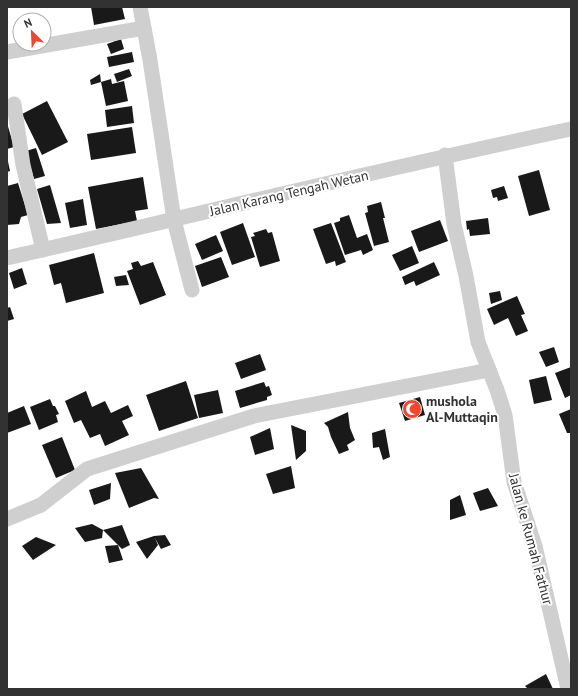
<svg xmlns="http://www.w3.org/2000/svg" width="578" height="696" viewBox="0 0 578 696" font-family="'PT Sans',sans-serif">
	<rect width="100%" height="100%" fill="#fff"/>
	<!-- building -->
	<g fill="#191919">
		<path d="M91 7H122L125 19 94 25Z"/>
		<path d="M121 39 124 49 111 54 107 44Z"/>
		<path d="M132 52 134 62 109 67 107 57Z"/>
		<path d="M129 69 132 76 117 82 114 74Z"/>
		<path d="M100 74 101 82 111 79 112 84 124 81 128 101 106 106 101 82 91 85 90 80Z"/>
		<path d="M47 101 68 142 42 155 22 114Z"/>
		<path d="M132 106 134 123 107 127 105 110Z"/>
		<path d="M7 123 14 147 7 149Z"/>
		<path d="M132 127 136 153 91 160 87 134Z"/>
		<path d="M36 148 45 176 34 179 26 151Z"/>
		<path d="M7 157 10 171 7 172Z"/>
		<path d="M539 170 550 210 529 216 518 176Z"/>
		<path d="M143 177 148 209 135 211 137 221 96 229 88 187Z"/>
		<path d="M18 183 28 215 21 217 19 224 7 225V186Z"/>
		<path d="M50 185 61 223 47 224 37 189Z"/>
		<path d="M504 186 508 198 498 201 497 197 493 198 491 190Z"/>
		<path d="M83 199 87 225 70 228 65 203Z"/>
		<path d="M381 202 385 218H383L389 242 374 246 365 213 368 212 367 206Z"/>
		<path d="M349 215 357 238 367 234 373 250 363 255 361 250 345 255 334 223 340 221V218Z"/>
		<path d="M488 218 490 234 470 236 469 229 467 230 466 221Z"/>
		<path d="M440 220 448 241 419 252 411 231Z"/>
		<path d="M243 223 255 257 232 265 220 232Z"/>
		<path d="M331 223 346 262 336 266 335 261 326 264 313 229Z"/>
		<path d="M266 229 268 233 272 232 280 261 260 267 251 237 255 236 253 233Z"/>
		<path d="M216 235 223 251 202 260 195 244Z"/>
		<path d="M412 246 419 263 400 271 392 255Z"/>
		<path d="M94 253 104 293 66 303 61 283 54 285 49 265Z"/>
		<path d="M221 257 229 277 202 287 195 266Z"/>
		<path d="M138 261 141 266 153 262 166 295 140 305 127 271 133 269 131 263Z"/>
		<path d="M434 262 440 275 416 286 414 281 405 285 402 277Z"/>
		<path d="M22 268 27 284 14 289 9 273Z"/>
		<path d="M126 275 129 285 116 286 114 277Z"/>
		<path d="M500 291 502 300 491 304 489 293Z"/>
		<path d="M517 296 525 314 521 315 528 331 516 336 508 318 494 325 487 309Z"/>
		<path d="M10 307 14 319 7 321V308Z"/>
		<path d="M554 347 559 362 546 367 539 352Z"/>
		<path d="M260 354 266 370 241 379 235 363Z"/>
		<path d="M571 367V395L565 398 555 373Z"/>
		<path d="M546 376 552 400 534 404 529 380Z"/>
		<path d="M186 381 198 418 159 431 146 395Z"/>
		<path d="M264 382 266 387 269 386 272 395 267 397V400L240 408 235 391Z"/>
		<path d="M218 390 223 413 199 418 194 395Z"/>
		<path d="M86 391 92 407 105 401 111 413 128 405 133 416 122 421 129 435 105 446 100 434 90 438 81 420 74 423 65 401Z"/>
		<path d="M420 397 425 415 405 421 399 403Z"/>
		<path d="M50 399 53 406H55L59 414 56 415 58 422 39 430 30 407Z"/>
		<path d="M24 406 31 424 7 433V413Z"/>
		<path d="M571 409V433H567L559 414Z"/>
		<path d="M348 412 350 428 355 440 347 445 349 450 339 454 331 437 328 427 324 423Z"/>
		<path d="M291 425 306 431V451L296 460Z"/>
		<path d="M270 428 274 449 255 455 250 437Z"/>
		<path d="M385 429 390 457 383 460 379 447 373 448 372 433Z"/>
		<path d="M62 437 75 470 56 478 42 445Z"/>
		<path d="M291 466 295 488 273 494 266 474Z"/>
		<path d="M141 468 159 499 154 498 129 508 115 473Z"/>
		<path d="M111 483 110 499 94 505 89 490Z"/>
		<path d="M488 488 498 506 480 511 473 493Z"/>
		<path d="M460 495 466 515 450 520V500Z"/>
		<path d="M92 524 103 530 102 538 85 542 75 528Z"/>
		<path d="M122 525 130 545 122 549 103 530Z"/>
		<path d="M165 535 171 545 161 549 155 538 158 545 147 559 136 542 154 536Z"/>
		<path d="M36 537 56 545 33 560 22 546Z"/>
		<path d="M118 545 123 560 109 563 105 546Z"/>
		<path d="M546 674 553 689H528L525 686Z"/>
	</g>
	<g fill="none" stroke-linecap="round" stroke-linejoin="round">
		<!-- minor -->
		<g stroke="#cfcfcf" stroke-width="15">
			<path d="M140 7 150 60 174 220 192 290"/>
			<path d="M7 52 144 28"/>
			<path d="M14 104 23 165 43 250"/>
			<path d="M445 155 454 224 466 276 478 342 497 390 505 415 514 482 535 546 568 689"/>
			<path d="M7 258C195 215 382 169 571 129"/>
			<path d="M7 519 41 505 87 469 254 416 489 370"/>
		</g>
	</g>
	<!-- icons -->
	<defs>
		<g id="mosque-disc" transform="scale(1)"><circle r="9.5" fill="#f1462c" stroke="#fff"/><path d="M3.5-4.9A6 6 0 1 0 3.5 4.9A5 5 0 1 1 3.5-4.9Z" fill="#fff"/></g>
	</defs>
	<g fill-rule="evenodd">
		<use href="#mosque-disc" x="412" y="409"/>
	</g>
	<g text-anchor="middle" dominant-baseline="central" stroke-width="4" stroke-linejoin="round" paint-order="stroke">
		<!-- street labels -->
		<g font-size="14" fill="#323232" stroke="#fff">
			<text transform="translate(289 193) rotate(-13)">Jalan Karang Tengah Wetan</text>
			<text transform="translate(531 539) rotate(75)">Jalan ke Rumah Fathur</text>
		</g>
		<!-- poi labels -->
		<g font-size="14" font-weight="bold" fill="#323232" stroke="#fff" text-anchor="start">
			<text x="426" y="401">mushola<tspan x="426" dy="16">Al-Muttaqin</tspan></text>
		</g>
	</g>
	<!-- border -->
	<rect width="578" height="696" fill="none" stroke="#323232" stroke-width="16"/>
	<!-- north arrow -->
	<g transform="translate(32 32) rotate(336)"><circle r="19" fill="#ffffff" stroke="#adadad"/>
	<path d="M0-3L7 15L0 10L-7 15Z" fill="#f1462c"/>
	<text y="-6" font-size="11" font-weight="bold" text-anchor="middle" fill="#323232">N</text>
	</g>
</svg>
